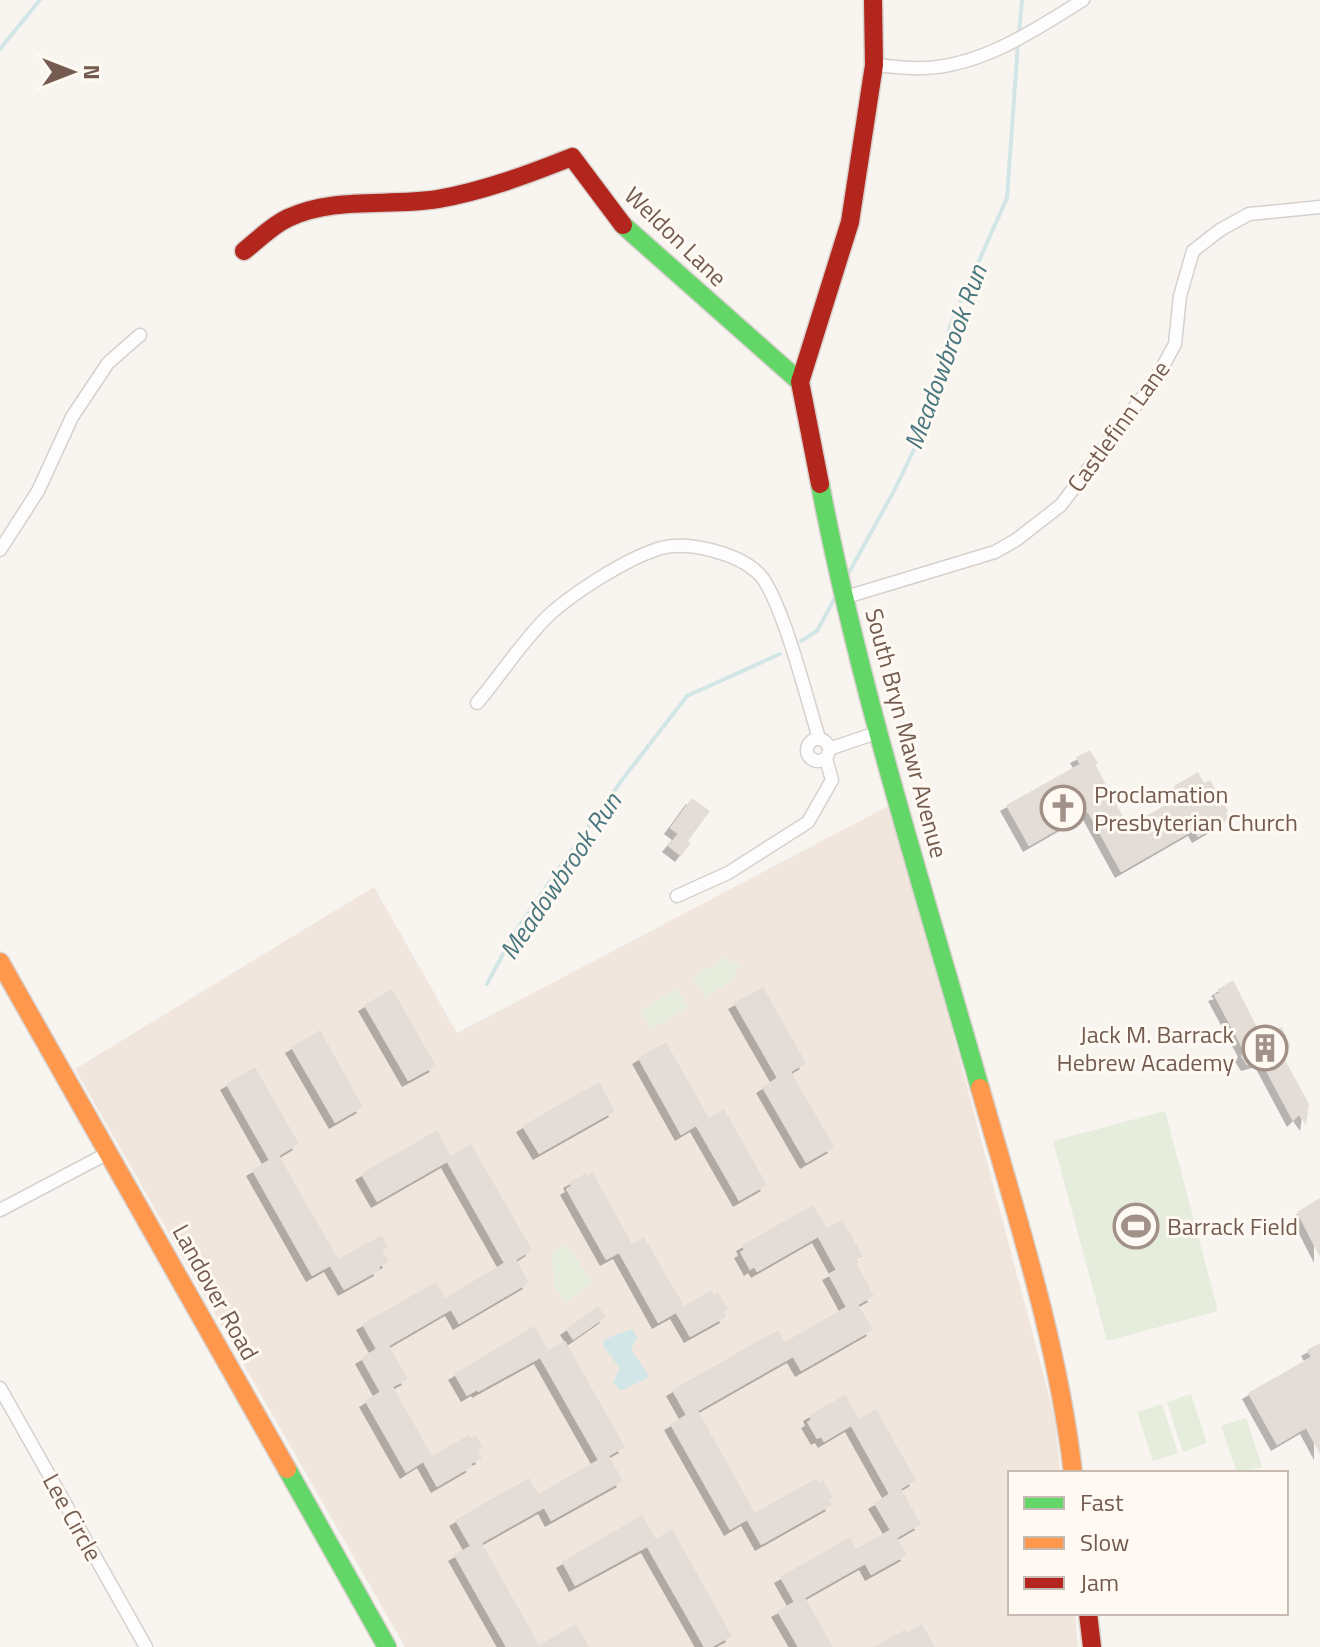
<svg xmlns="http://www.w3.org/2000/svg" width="1320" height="1647" viewBox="0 0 1320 1647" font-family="'Titillium Web',sans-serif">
	<defs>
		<filter id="shadow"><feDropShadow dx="-6" dy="6" stdDeviation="0" flood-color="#0004"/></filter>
	</defs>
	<rect width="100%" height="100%" fill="#f8f4f0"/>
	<!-- residential -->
	<path fill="#f0e6de" d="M892 804 1055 1418 1060 1473H1010V1613H1075L1078 1647H405L75 1069 374 887 457 1033Z"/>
	<!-- green -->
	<g fill="#e6eddc">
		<path d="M727 957 732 964 737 961 741 967 735 971 738 977 705 997 693 977Z"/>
		<path d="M677 989 688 1008 651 1029 640 1010Z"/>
		<path d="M1165 1111 1218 1311 1107 1341 1053 1141Z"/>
		<path d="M566 1244 593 1283 565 1303 554 1285 552 1253Z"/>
		<path d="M1191 1394 1207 1443 1183 1452 1167 1402Z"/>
		<path d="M1162 1404 1178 1453 1153 1461 1137 1412Z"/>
		<path d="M1246 1418 1262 1467 1237 1473 1221 1426Z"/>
	</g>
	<!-- water -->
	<path fill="#d2e6e7" d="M632 1329 637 1337 631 1350 648 1374 646 1379 620 1391 613 1382 620 1369 603 1345 605 1339Z"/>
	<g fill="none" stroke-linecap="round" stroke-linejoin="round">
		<!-- stream -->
		<g stroke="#d2e6e7" stroke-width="4">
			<path d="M1019 34 1022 0"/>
			<path d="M0 49 40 0"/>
			<path d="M847 576 894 491 922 433 950 326 1007 198 1018 43"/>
			<path d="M801 641 817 631 837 594"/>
			<path d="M487 984 512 937 558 870 622 780 687 696 780 654"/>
		</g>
	</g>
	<!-- building -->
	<g fill="#e4ddd7" filter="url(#shadow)">
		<path d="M1090 750 1098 763 1095 764 1128 826 1180 797 1174 786 1198 772 1204 783 1210 780 1228 811 1226 813 1229 819 1198 837 1194 830 1121 872 1088 812 1029 846 1006 805 1080 764 1076 757Z"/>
		<path d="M692 798 710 811 688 841 691 843 681 856 668 846 678 834 670 828Z"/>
		<path d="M1233 980 1263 1039 1282 1027 1290 1045 1285 1060 1309 1104 1306 1125 1299 1115 1293 1121 1261 1061 1247 1065 1241 1056 1244 1051 1214 995 1220 993 1217 990Z"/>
		<path d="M763 987 806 1063 791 1072 834 1147 806 1163 762 1087 777 1078 734 1003Z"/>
		<path d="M392 989 436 1066 408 1081 364 1005Z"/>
		<path d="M320 1030 363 1107 335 1123 291 1047Z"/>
		<path d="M666 1042 709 1118 724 1109 767 1185 739 1201 696 1126 681 1135 638 1058Z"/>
		<path d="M255 1067 299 1144 279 1156 338 1259 382 1235 388 1247 382 1250 389 1262 379 1267 380 1270 344 1290 330 1266 312 1276 252 1170 269 1160 226 1084Z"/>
		<path d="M599 1082 615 1111 539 1154 522 1126Z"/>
		<path d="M437 1130 451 1156 471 1144 532 1250 516 1260 529 1283 459 1324 451 1310 389 1346 408 1379 393 1387 432 1456 469 1435 471 1438 476 1435 483 1447 478 1450 482 1458 471 1464 473 1466 437 1487 423 1462 406 1473 365 1401 380 1392 361 1358 376 1349 362 1324 436 1282 445 1298 504 1263 447 1162 377 1202 361 1174Z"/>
		<path d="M586 1173 588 1176 593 1173 632 1244 644 1237 684 1306 711 1290 714 1295 718 1292 728 1309 724 1312 726 1317 690 1337 676 1313 658 1323 619 1253 606 1260 566 1189 571 1186 569 1182Z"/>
		<path d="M1320 1198V1257L1297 1212Z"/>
		<path d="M813 1205 827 1228 842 1220 863 1256 855 1261 874 1296 858 1305 873 1330 801 1371 793 1357 698 1411 755 1513 817 1478 819 1483 823 1480 833 1498 829 1500 832 1505 761 1545 747 1520 730 1530 670 1424 686 1415 672 1390 778 1330 785 1342 846 1307 828 1274 836 1270 818 1237 757 1272 754 1267 750 1270 740 1252 744 1250 742 1245Z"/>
		<path d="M598 1306 606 1317 573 1340 566 1329Z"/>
		<path d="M534 1326 548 1350 565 1341 625 1447 609 1456 623 1481 551 1521 544 1508 482 1543 539 1645 576 1624 589 1647H506L454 1555 470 1546 455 1520 529 1478 538 1494 598 1460 540 1358 478 1392 477 1390 467 1396 454 1374Z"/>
		<path d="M1320 1343V1454L1306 1428 1277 1445 1248 1393 1311 1357 1307 1350Z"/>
		<path d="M845 1395 859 1419 876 1409 916 1480 901 1489 921 1524 897 1538 907 1555 871 1575 865 1564 805 1598 833 1647H798L777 1611 794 1602 780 1577 850 1537 856 1549 890 1530 874 1503 889 1494 851 1426 824 1442 821 1437 817 1439 807 1422 811 1420 809 1415Z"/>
		<path d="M642 1515 656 1539 672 1529 732 1636 712 1647H704L647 1547 575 1586 562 1562Z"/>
		<path d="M922 1624 935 1647H874L904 1630 906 1633Z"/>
	</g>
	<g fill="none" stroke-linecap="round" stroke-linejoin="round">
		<!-- street casing -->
		<g stroke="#d7d1ce" stroke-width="15">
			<g id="street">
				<path d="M874 65C891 66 908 69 924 68 982 66 1035 30 1083 0"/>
				<path d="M0 550 38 491 72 417 108 363 140 335"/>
				<path d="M846 597 995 552 1016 540 1061 505 1156 379 1175 344 1180 296 1193 251 1220 230 1249 214 1320 207"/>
				<path d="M477 703C500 676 521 643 546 618 571 594 627 558 661 548 689 541 737 553 758 573 781 594 808 704 819 738"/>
				<circle cx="818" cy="750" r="11"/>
				<path d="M829 749 879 732"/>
				<path d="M677 896 728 873 808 822 832 780 826 759"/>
				<path d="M0 1210 110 1152"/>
				<path d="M0 1388 146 1647"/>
			</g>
		</g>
		<!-- fast casing -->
		<g stroke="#d7d0cb" stroke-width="21">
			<g id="fast">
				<path d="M623 225 800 382"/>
				<path d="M820 484C859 688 923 888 980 1088"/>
				<path d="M287 1469 387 1647"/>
			</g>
		</g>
		<!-- slow casing -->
		<g stroke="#d7d0cb" stroke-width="21">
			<g id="slow">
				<path d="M0 962 287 1469"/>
				<path d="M980 1088C1016 1214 1058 1343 1073 1473"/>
			</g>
		</g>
		<!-- jam casing -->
		<g stroke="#d7d0cb" stroke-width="21">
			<g id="jam">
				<path d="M244 251C258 240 271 226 288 218 335 196 388 207 438 199 484 191 529 174 572 157L623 225"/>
				<path d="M820 484 800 382 850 222 874 65 873 0"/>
				<path d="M1088 1613 1092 1647"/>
			</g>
		</g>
		<!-- street -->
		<use href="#street" stroke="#fefdfd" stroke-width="12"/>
		<!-- fast -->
		<use href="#fast" stroke="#63d668" stroke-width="18"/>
		<!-- slow -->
		<use href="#slow" stroke="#ff974d" stroke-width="18"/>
		<!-- jam -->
		<use href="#jam" stroke="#b3261e" stroke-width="18"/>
	</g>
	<!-- icons -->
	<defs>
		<g id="church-ring" transform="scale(2.3)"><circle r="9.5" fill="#fef9f2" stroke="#a29188" stroke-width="1.5"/><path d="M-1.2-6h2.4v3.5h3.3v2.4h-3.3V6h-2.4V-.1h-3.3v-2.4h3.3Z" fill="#a29188"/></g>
		<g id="building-ring" transform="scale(2.3)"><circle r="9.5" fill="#fef9f2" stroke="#a29188" stroke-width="1.5"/><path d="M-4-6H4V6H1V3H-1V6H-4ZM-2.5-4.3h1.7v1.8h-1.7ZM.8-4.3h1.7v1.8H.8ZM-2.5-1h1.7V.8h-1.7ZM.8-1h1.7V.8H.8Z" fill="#a29188"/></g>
		<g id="stadium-ring" transform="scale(2.3)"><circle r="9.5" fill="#fef9f2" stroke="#a29188" stroke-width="1.5"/><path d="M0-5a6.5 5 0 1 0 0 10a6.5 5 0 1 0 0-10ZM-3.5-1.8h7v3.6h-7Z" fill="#a29188"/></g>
	</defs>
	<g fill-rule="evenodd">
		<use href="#church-ring" x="1063" y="808"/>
		<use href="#building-ring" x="1265" y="1048"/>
		<use href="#stadium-ring" x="1136" y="1226"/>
	</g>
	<g text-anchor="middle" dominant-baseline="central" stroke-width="6" stroke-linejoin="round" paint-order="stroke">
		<!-- street labels -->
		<g font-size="24" fill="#745b50" stroke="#fef9f2">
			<text transform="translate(676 236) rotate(44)">Weldon Lane</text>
			<text transform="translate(1118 426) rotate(-54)">Castlefinn Lane</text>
			<text transform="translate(907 733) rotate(75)">South Bryn Mawr Avenue</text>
			<text transform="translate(216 1292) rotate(61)">Landover Road</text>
			<text transform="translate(73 1517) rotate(61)">Lee Circle</text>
		</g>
		<!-- poi labels -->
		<g font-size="24" fill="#745b50" stroke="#fef9f2" text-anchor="start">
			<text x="1094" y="794">Proclamation<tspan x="1094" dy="28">Presbyterian Church</tspan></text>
			<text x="1234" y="1034" text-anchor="end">Jack M. Barrack<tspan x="1234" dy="28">Hebrew Academy</tspan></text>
			<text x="1167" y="1226">Barrack Field</text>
		</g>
		<!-- water labels -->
		<g font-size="26" font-style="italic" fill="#48777f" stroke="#fef9f2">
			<text transform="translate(945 357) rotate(-70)">Meadowbrook Run</text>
			<text transform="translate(560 876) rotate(-56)">Meadowbrook Run</text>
		</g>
	</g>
	<!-- legend -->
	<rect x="1008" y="1471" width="280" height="144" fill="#fef9f2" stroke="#c7bab1" stroke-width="2"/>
	<rect x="1024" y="1497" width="40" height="12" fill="#63d668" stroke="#c7bab1" stroke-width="2"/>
	<text x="1080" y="1511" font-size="24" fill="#745b50">Fast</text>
	<rect x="1024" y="1537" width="40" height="12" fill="#ff974d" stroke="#c7bab1" stroke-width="2"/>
	<text x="1080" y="1551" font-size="24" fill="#745b50">Slow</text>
	<rect x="1024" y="1577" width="40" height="12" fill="#b3261e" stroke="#c7bab1" stroke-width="2"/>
	<text x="1080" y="1591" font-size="24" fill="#745b50">Jam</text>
	<!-- north arrow -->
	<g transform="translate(72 72) rotate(90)" stroke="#fef9f2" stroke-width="6" paint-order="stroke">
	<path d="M0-6L14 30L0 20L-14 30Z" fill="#745b50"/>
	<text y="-12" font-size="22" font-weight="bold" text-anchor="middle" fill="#745b50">N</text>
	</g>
</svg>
